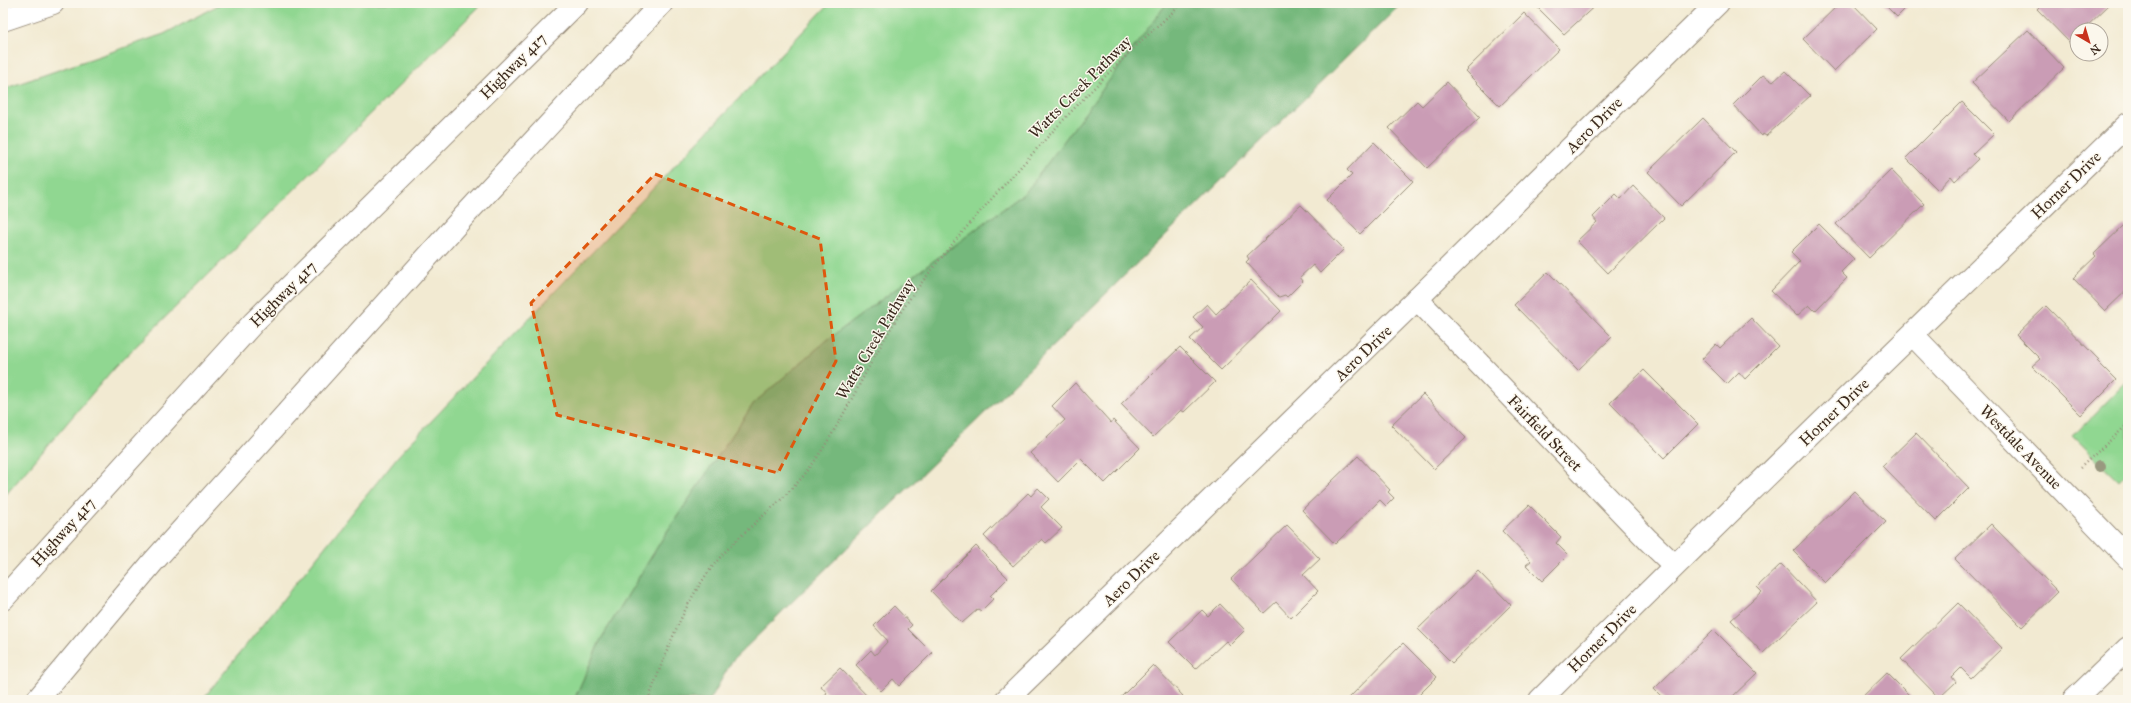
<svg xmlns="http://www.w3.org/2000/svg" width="2131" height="703" viewBox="0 0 2131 703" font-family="'IM FELL Great Primer',serif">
	<rect width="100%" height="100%" fill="#fbf7ec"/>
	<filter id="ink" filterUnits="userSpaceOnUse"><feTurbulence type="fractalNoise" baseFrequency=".025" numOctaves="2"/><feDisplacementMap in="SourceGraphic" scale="8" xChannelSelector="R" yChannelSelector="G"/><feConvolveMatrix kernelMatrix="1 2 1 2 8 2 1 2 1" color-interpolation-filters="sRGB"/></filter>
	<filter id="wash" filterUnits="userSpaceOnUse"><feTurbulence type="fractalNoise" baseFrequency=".012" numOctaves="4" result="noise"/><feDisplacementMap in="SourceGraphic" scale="16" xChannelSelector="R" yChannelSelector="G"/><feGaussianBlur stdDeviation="0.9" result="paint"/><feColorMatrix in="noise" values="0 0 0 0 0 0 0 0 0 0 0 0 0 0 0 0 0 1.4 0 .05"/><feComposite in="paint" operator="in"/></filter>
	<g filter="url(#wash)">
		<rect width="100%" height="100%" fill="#f2ead2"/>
		<!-- green -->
		<g fill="#90d791" stroke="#668058">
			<path d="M222 3H483L114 368 3 498V89L164 34Z"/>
			<path d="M830 3H1167L1026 192 826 341 754 403 666 533 601 639 574 700H202L398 456Z"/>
			<path d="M2128 380V472L2119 481 2073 436Z"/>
		</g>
		<!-- forest -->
		<path fill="#74b87b" stroke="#58714c" d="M1167 3H1402L732 661 710 700H574L601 639 666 533 754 403 826 341 1026 192Z"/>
		<g id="blocks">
			<!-- building -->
			<g fill="#ca9cb5">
				<path d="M1533 3H1598L1564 34Z"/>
				<path d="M1840 3H1852L1877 29 1834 71 1803 39Z"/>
				<path d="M1883 3H1911L1897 17Z"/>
				<path d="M2043 3H2111L2083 30H2077V36L2070 43 2037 9Z"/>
				<path d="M1524 13 1559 49 1500 106 1465 71Z"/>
				<path d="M2028 30 2064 68 2009 121 1972 83Z"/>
				<path d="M1785 71 1810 96 1766 136 1763 134 1762 136 1733 105 1763 75 1773 82Z"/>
				<path d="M1447 82 1480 117 1427 168 1389 128 1417 101 1422 106Z"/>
				<path d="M1962 102 1994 134 1973 154 1978 159 1955 181 1951 176 1938 190 1906 158Z"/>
				<path d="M1703 118 1736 152 1681 206 1648 172Z"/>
				<path d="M1374 142 1413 181 1360 234 1327 200 1352 175 1347 170Z"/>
				<path d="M1891 170 1924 204 1869 258 1836 224Z"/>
				<path d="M1633 186 1664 218 1608 273 1577 241 1597 222 1593 217 1616 194 1621 199Z"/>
				<path d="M1301 205 1344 249 1320 273 1313 265 1300 277 1303 281 1287 297 1285 295 1279 297 1246 262 1249 259 1247 256Z"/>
				<path d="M1819 224 1854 259 1841 272 1847 278 1815 311 1809 305 1797 316 1771 291 1800 261 1791 252Z"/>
				<path d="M2124 225 2128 230V289L2105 311 2073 278 2096 256 2094 254Z"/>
				<path d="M1548 272 1612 337 1578 370 1514 305Z"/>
				<path d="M1251 280 1281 311 1221 370 1190 339 1203 327 1193 317 1207 304 1216 314Z"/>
				<path d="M2046 306 2099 360 2097 361 2116 380 2081 415 2032 366 2040 359 2016 335Z"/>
				<path d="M1751 318 1778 346 1745 379 1739 372 1727 384 1702 359 1716 344 1720 348Z"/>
				<path d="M1180 347 1215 382 1184 412 1181 410 1153 437 1121 404Z"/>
				<path d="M1644 370 1698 424 1664 458 1610 403Z"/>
				<path d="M1075 383 1111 423 1113 420 1140 448 1105 483 1081 459 1058 482 1030 453 1065 420 1052 406Z"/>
				<path d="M1423 394 1466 438 1434 469 1391 425Z"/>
				<path d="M1916 433 1969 488 1936 521 1882 466Z"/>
				<path d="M1358 456 1390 490 1388 492 1394 498 1386 506 1380 500 1335 544 1302 510Z"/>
				<path d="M1038 488 1049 499 1041 507 1062 528 1046 543 1042 539 1013 566 984 536 1028 493 1031 496Z"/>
				<path d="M1854 491 1886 522 1825 583 1793 551Z"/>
				<path d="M1529 505 1561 537 1556 543 1568 555 1542 581 1526 565 1531 561 1502 531Z"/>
				<path d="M1991 524 2058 592 2022 627 1955 559Z"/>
				<path d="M1287 525 1320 559 1303 575 1318 591 1291 618 1276 602 1264 613 1231 579Z"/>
				<path d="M976 546 1008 578 990 596 993 599 981 611 978 609 962 623 931 591Z"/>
				<path d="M1781 564 1817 602 1763 653 1731 620 1762 592 1757 587Z"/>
				<path d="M1478 571 1511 605 1452 663 1418 629Z"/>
				<path d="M1958 603 2002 648 1971 678 1961 668 1952 677 1956 682 1939 698 1901 659Z"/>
				<path d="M1220 604 1245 630 1230 645 1226 641 1196 669 1169 642 1202 610 1208 616Z"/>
				<path d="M894 606 912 625 908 629 932 653 899 686 893 679 881 691 856 665 871 650 875 655 888 641 874 626Z"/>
				<path d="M1714 630 1757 673 1729 700H1665L1654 689Z"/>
				<path d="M1403 643 1437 677 1414 700H1352L1349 698Z"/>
				<path d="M1153 665 1183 696 1178 700H1118Z"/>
				<path d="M840 668 871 700H819L827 693 821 686Z"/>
				<path d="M1887 673 1914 700H1859Z"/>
			</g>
		</g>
	</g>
	<g filter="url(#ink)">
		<use href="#blocks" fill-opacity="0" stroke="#968a78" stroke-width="1"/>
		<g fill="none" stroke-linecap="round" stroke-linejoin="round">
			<!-- minor casing -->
			<g stroke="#968a78" stroke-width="24">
				<g id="minor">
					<path d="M1417 299 1648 540 1674 565"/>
					<path d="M1913 335 2128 558"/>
					<path d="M1006 700 1417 299 1718 3"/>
					<path d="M1540 700C1734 505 1932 316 2128 124"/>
					<path d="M2074 700 2128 648"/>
				</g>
			</g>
			<!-- motorway casing -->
			<g stroke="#968a78" stroke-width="24">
				<g id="motorway">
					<path d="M3 20 53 3"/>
					<path d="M3 599 254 322 577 3"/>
					<path d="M37 700 153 562 467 213 662 3"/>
				</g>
			</g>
			<!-- path -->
			<g stroke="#968a78" stroke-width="2.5" stroke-dasharray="1 3" stroke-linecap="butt">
				<path d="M2080 468 2128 424"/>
				<path d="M648 700C667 651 683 602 717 561 746 526 787 501 814 462 850 410 874 349 911 297 943 253 980 211 1017 171 1069 112 1124 55 1183 3"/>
			</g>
			<!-- minor -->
			<use href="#minor" stroke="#fff" stroke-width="22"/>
			<!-- motorway -->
			<use href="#motorway" stroke="#fff" stroke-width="22"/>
		</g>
		<!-- trees -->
		<circle fill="#99987f" cx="2100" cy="466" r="6"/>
	</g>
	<!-- marked area -->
	<path fill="#df570d" fill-opacity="0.2" stroke="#df570d" stroke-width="3" stroke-dasharray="8 5" stroke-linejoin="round" d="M655 174 820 239 836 361 778 473 557 415 531 303Z"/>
	<g text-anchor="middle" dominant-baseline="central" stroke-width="3" stroke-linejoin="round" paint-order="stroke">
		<!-- street labels -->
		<g font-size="16" fill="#3b2a1e" stroke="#fbf7ec">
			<text transform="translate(513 66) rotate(-45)">Highway 417</text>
			<text transform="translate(1080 87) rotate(-45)">Watts Creek Pathway</text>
			<text transform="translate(1594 125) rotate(-45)">Aero Drive</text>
			<text transform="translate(2066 185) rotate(-44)">Horner Drive</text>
			<text transform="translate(283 294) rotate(-45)">Highway 417</text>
			<text transform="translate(875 339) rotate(-59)">Watts Creek Pathway</text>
			<text transform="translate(1363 353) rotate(-44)">Aero Drive</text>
			<text transform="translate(1834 412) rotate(-44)">Horner Drive</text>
			<text transform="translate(1545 433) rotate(46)">Fairfield Street</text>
			<text transform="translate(2021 447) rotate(46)">Westdale Avenue</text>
			<text transform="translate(63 532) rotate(-48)">Highway 417</text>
			<text transform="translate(1131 578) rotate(-44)">Aero Drive</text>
			<text transform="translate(1602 638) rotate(-45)">Horner Drive</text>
		</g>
	</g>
	<!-- margin -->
	<rect width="2131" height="703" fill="none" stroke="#fbf7ec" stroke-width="16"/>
	<!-- north arrow -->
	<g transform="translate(2089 42) rotate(142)"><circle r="19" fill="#fbf7ec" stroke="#aea59a"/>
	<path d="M0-3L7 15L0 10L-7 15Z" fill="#c8321e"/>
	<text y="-6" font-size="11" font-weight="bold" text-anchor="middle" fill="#3b2a1e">N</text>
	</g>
</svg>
